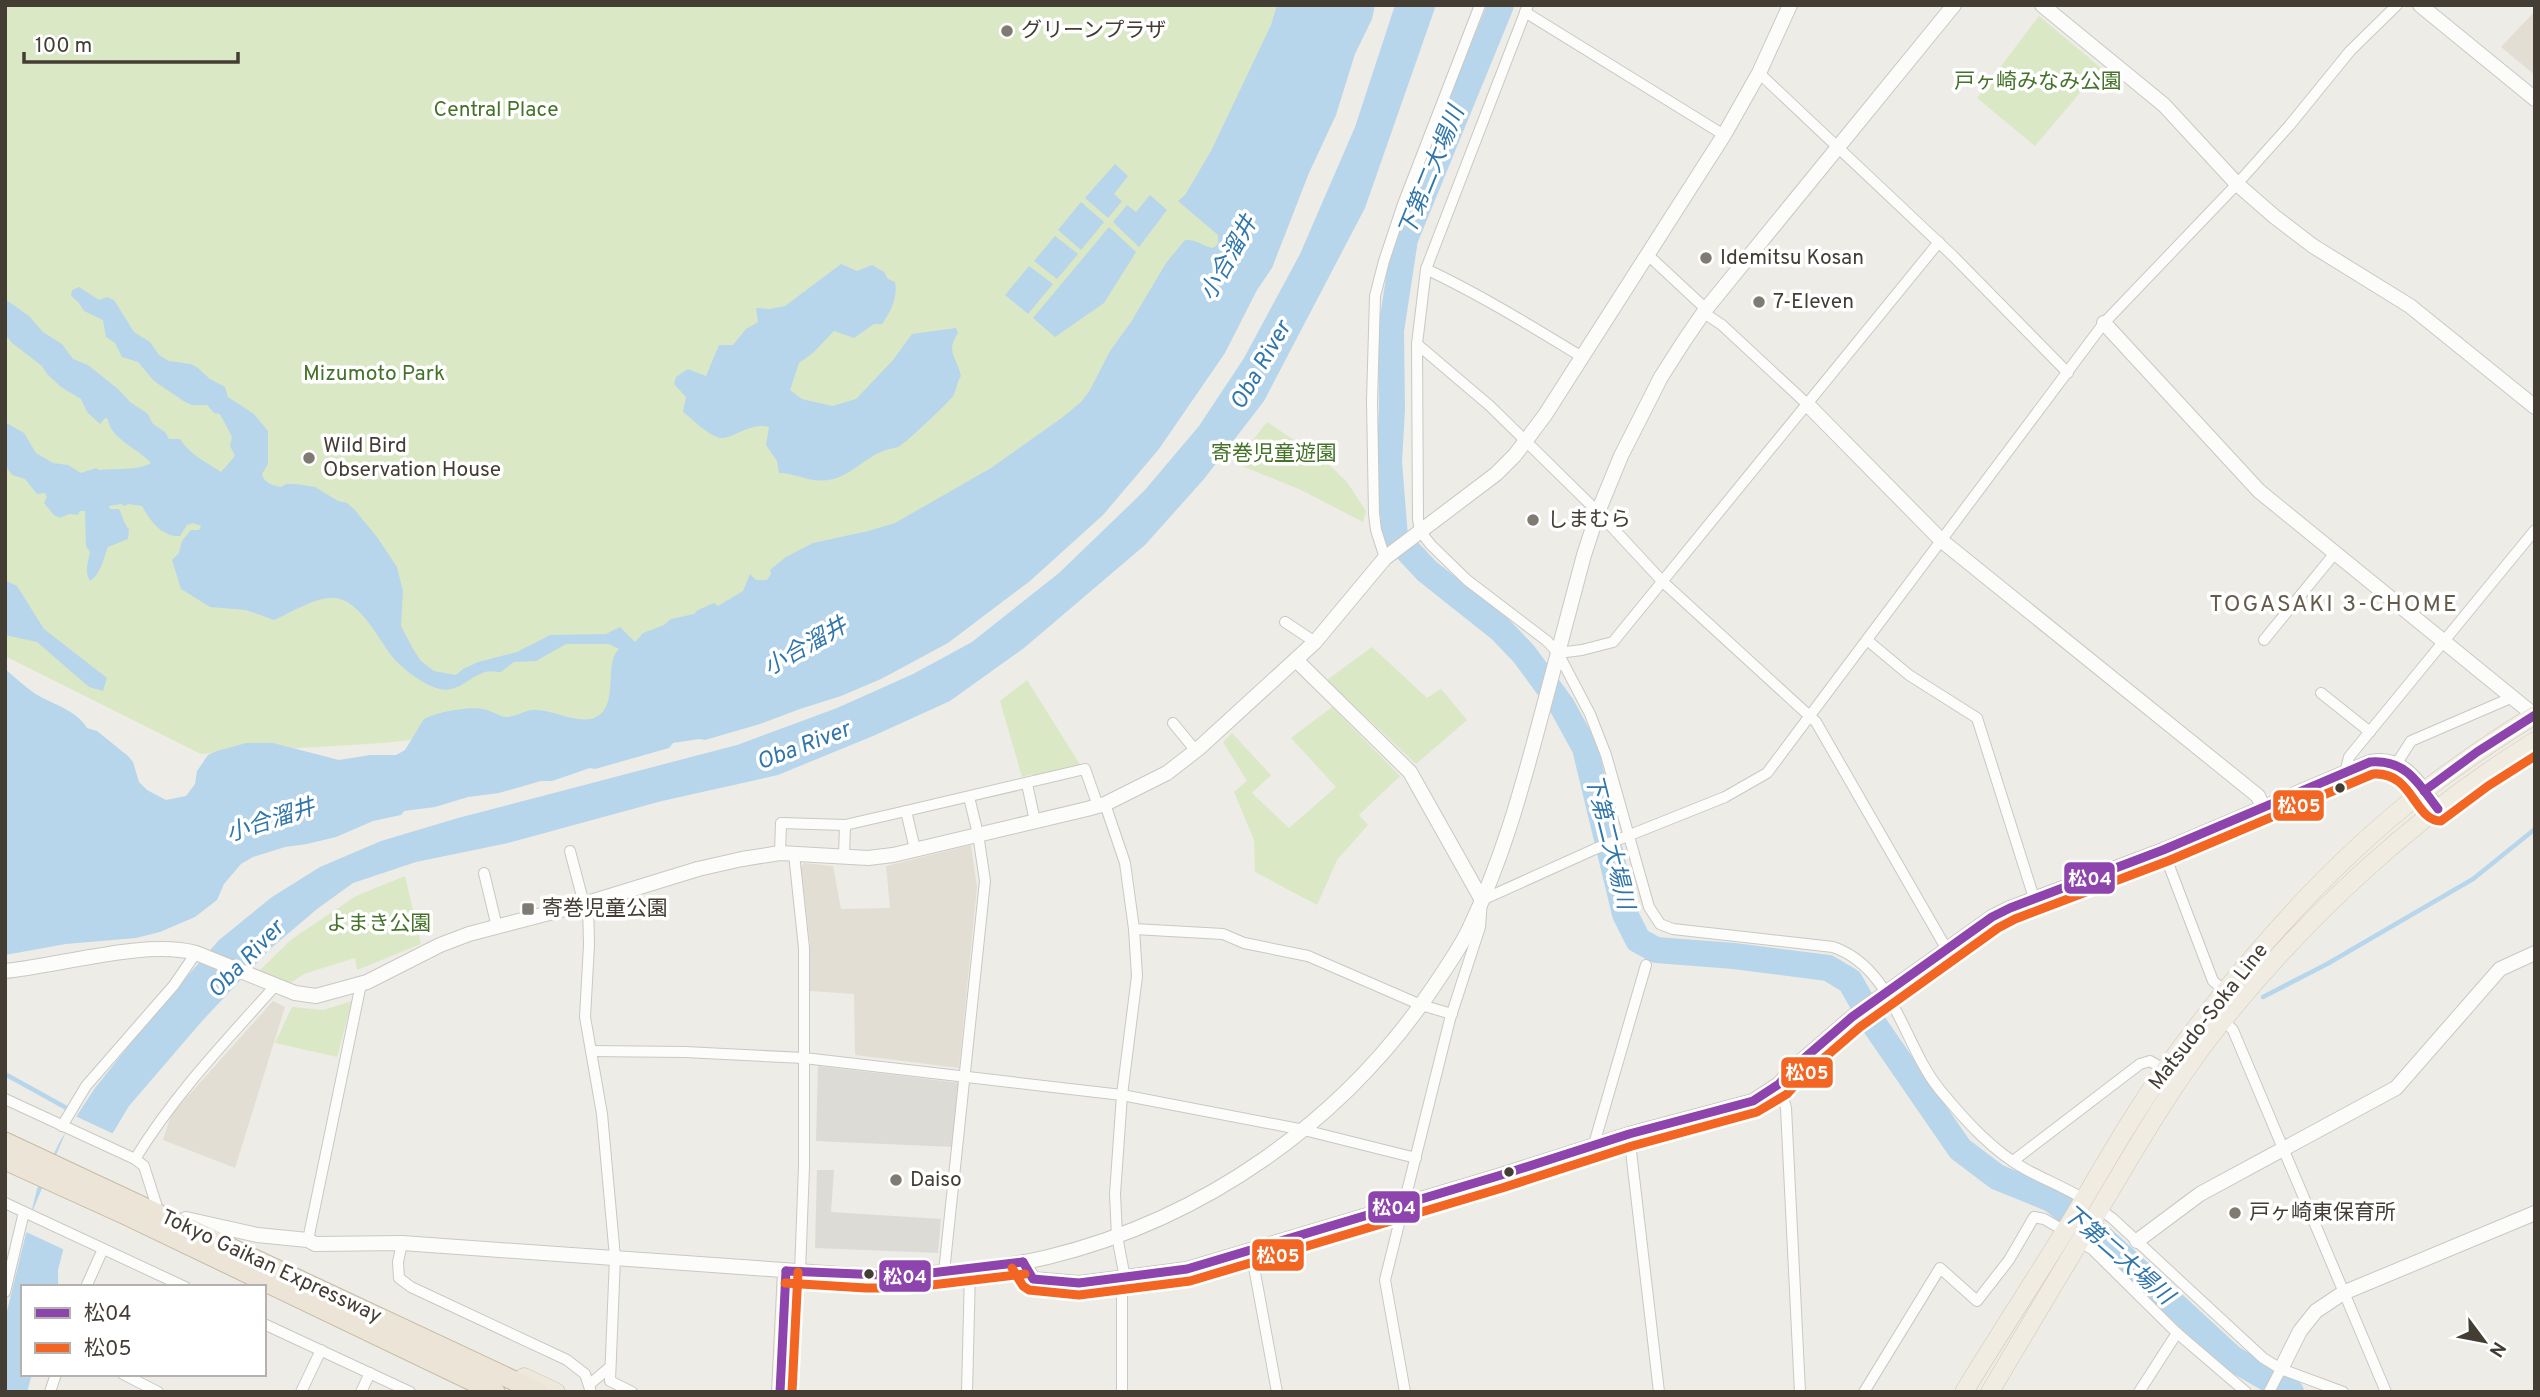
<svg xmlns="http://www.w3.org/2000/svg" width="2540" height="1397" viewBox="0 0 2540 1397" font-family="Overpass,'Noto Sans JP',sans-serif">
	<rect width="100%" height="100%" fill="#eeece6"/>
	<!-- residential -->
	<g fill="#e2ded3">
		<path d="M2535 11V75L2501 47Z"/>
		<path d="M971 845 977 887 959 1068 855 1055 854 994 810 991V943L801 867 804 863 833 866 841 909 890 908 886 866Z"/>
		<path d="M273 1001 285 1007 235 1168 163 1140 171 1115Z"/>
	</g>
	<!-- green -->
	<g fill="#dbe8c6">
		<path d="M5 5H1304L1246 211 1102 415 608 717 384 743 201 754 5 656Z"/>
		<path d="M2039 16 2101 68 2035 146 1977 98Z"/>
		<path d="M1267 422 1324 460 1347 482 1366 511 1363 522 1301 490 1235 463Z"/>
		<path d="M1372 647 1427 698 1441 689 1467 720 1416 764 1327 680Z"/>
		<path d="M1027 680 1081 766 1036 781 1032 774 1022 777 1000 701Z"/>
		<path d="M1332 707 1400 776 1359 815 1368 825 1337 860 1317 905 1255 872 1254 840 1234 792 1247 781 1223 742 1232 733 1271 775 1252 793 1289 828 1336 787 1291 738Z"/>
		<path d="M405 876 421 944 357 970 355 958 304 974 289 984 259 971 292 939 356 896Z"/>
		<path d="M352 1001 337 1057 275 1043 292 1007 323 1010Z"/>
	</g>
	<!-- parking -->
	<g fill="#dddbd6">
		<path d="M818 1066 961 1083 954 1147 816 1141Z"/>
		<path d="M817 1170H834L831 1212 941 1219 938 1253 815 1248Z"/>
	</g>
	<!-- water -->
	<g fill="#b7d6ec">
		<path d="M1277 5H1375L1372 19 1355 54 1336 115 1309 173 1272 268 1257 290 1225 353 1159 449 1103 515 1030 581 948 643 881 679 841 696 800 709 760 724 705 740 699 739 673 743 669 748 595 769 590 768 552 781H541L499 793 468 797 435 807 404 811 401 815 373 821 336 837 307 844 285 847 253 857 241 864 224 884 217 900 195 917 160 932 136 938 66 944 5 955V669C16 678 28 690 41 697 56 705 78 712 87 728L97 731 128 756 133 762 139 782 147 790 166 800 186 796 195 784 197 771 208 755 217 751 246 743H273L339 760 370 755H396L405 750 424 719C437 712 473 705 487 710 494 712 500 717 507 717 518 716 528 708 538 710 555 711 580 725 596 717 620 705 603 663 619 649L609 644H566L536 661 514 662 501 672C496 672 490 671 485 672 467 678 457 695 436 688 423 684 406 671 396 661 379 643 360 594 328 598 308 601 292 612 274 620L246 610 210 607 181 589 172 560 179 553 182 541 191 530H199L201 526 193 523 187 525 180 536C162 537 150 521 142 506L128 504 125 506 121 504 109 506 110 509H119C123 516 123 523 129 529L128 539 108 547C103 559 101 574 90 581 84 571 88 563 90 552L86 546 85 511H80L78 515 69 514 60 518 54 515 44 503 47 497 45 493 37 494 25 479 12 475 5 465V422L24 433 36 453 53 463 68 465 81 473 96 468 99 470C116 468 137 471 151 463 139 449 110 439 108 419L105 418 100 424 87 412 81 399 61 387 47 374 42 366 12 343 5 334V299L29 316 43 332 62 344 73 359 88 365 118 389 130 402 148 414 153 424 165 432 169 439H180C188 453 207 463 221 472L235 456 230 446 232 437 220 414 214 413 207 405H192L185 402 154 381 138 362 122 357 115 343 106 337 103 320 84 311 79 303 71 296 72 290 79 287 99 300 107 297 114 300 134 332 150 342 159 355 169 361 191 364 198 368 210 379 225 387 228 397 254 414 268 431V464L262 474C264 483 272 485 281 487L286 484H296L315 487 338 501 347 503 354 509 377 537 397 567 403 591 401 626 413 649 421 661 434 671 456 675 463 669 478 662 517 652 550 635 606 634 620 627 635 642 643 633 664 625 671 619 694 614 698 610 714 603 718 606 743 591 750 574 756 580H767L771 574 770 570 786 557 813 543 868 531 895 523 991 468 1063 417 1082 401 1090 390 1110 351 1131 322 1166 263 1185 240C1197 239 1202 246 1213 248L1218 244V235L1178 201 1185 195 1211 151 1271 25Z"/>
		<path d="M1395 5H1436L1365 208 1264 401 1204 479 1145 545 1024 648 950 701 873 736 778 775 662 801 508 843 416 862 353 883 317 909 270 949 203 1020 129 1106 99 1156 75 1204 58 1270V1287H23V1374H32L27 1392H5V1319L37 1189 60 1141 95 1088 155 1013 219 940 272 897 320 867 381 841 458 818 737 745 837 708 913 674 972 642 1059 573 1144 491 1199 426 1244 358 1300 254 1355 127Z"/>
		<path d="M1115 164 1128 176 1114 194 1122 201 1108 218 1085 198Z"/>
		<path d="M1150 195 1167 210 1139 247 1113 222 1127 205 1136 212Z"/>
		<path d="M1081 202 1104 222 1081 250 1058 230Z"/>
		<path d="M1109 227 1136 252 1104 303 1055 337 1033 318Z"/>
		<path d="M1055 236 1078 254 1057 279 1034 261Z"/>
		<path d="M841 264 857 271 872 265 884 272 888 279 895 282C898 298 891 311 882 324H874L854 338 834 331 813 353 799 363 790 390 802 399 832 406 856 399 893 360 912 334 956 328 958 333C945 353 957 357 961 376 956 384 957 389 953 396 949 402 908 441 901 445 896 449 891 448 886 450 864 457 851 477 828 480 810 483 796 473 779 473L777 461 766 445 769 427C749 422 732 440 720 438 707 435 694 420 683 412L686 397 674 384 676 377 688 369 706 376 719 345H733L746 329 758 322 756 308 769 309 785 306Z"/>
		<path d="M1029 266 1053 284 1028 314 1005 295Z"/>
		<path d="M5 580 17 586 44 629 107 678 103 691 89 687 37 642 5 635Z"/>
	</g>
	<!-- pier -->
	<path fill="#eeece6" d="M73 1115 116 1135 79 1205 67 1251 24 1231Z"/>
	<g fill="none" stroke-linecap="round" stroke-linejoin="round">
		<!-- stream -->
		<g stroke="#b7d6ec" stroke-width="4.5">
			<path d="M2263 997 2327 964 2473 879 2535 829"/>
			<path d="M5 1074 72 1111"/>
		</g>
		<!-- river -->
		<path stroke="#b7d6ec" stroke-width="26" d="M1501 5 1405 239 1391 331 1392 409 1389 462 1395 537 1427 571 1500 629 1524 654 1562 706 1585 748 1625 914 1638 940 1656 950 1734 956 1828 968 1850 981 1876 1027 1960 1149 1997 1177 2051 1199 2102 1238 2232 1358 2291 1392"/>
		<!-- minor casing -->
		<g stroke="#cac8c2" stroke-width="12">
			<g id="minor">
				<path d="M1528 5 1426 269 1417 344 1418 519 1420 531 1431 545 1467 580 1547 641 1558 653 1590 714 1606 755 1649 907 1660 924 1673 929 1833 947C1894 968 1903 1045 1940 1090 1964 1119 1993 1152 2027 1170 2046 1180 2065 1188 2084 1199"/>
				<path d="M1525 12 1724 135"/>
				<path d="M1759 73 1953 256 2068 373"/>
				<path d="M1648 255 1706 309"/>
				<path d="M1426 269C1481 295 1531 326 1582 357"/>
				<path d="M1704 313 1722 325 1807 404"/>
				<path d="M1417 344 1490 406 1598 512 1662 581 1816 722 1946 948"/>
				<path d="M1385 558 1376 530 1374 514 1372 401 1375 296 1384 261 1403 204 1480 5"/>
				<path d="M1285 622 1315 642"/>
				<path d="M1867 640 1909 675 1977 718 2034 898"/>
				<path d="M2264 640 2335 553"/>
				<path d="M1558 653 1582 650 1613 642 1939 242"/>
				<path d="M2321 693 2370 732"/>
				<path d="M1173 723 1196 751"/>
				<path d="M2397 763 2411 741 2513 697"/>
				<path d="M2345 773 2349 757 2535 530"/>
				<path d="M1027 784 1035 821"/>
				<path d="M1105 804 1125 863 1134 929 1137 976 1122 1095 1115 1194 1117 1236 1125 1278"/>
				<path d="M915 849 906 811 1085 769 1098 806"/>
				<path d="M2163 850 2213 981 2225 991"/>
				<path d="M570 851 584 904"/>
				<path d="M780 853 781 823 845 825 906 811"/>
				<path d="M794 854 804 948V1166L800 1272"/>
				<path d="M844 857 845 825"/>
				<path d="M484 873 497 927"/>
				<path d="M588 903 589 945 585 1017 602 1114 615 1257 610 1381 632 1392"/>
				<path d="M1134 929 1223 934 1244 943 1308 956 1421 1005 1452 1014"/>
				<path d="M2223 1020 2233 1030 2386 1392"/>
				<path d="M591 1051 685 1052 804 1058 1122 1095 1304 1130 1416 1158"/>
				<path d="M1779 1084 1786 1108 1800 1392"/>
				<path d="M5 1099 135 1159 144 1166 157 1207"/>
				<path d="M62 1126 86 1086 174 985 196 953"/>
				<path d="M1629 1134 1659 1392"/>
				<path d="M1594 1144 1646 965"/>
				<path d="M135 1159C174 1095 225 1042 275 986"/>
				<path d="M2013 1161 2140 1064 2150 1061 2165 1070"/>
				<path d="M5 1203 185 1287"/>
				<path d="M2099 1209 2112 1218 2263 1358 2281 1369 2343 1392"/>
				<path d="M308 1240 361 984"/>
				<path d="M2079 1242 2092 1249 2177 1333 2246 1392"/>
				<path d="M402 1243 398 1262 399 1278 411 1287 567 1360 585 1374 591 1392"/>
				<path d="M1251 1251 1277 1392"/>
				<path d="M944 1272 985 881 978 834 969 797"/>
				<path d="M1122 1279V1392"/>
				<path d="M86 1287 103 1249"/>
				<path d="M5 1292 24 1212"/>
				<path d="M264 1324 410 1392"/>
				<path d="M123 1374 158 1392"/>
				<path d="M590 1384 610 1367"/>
				<path d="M50 1392 56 1374"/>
				<path d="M301 1392 321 1350"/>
				<path d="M361 1392 370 1373"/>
				<path d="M967 1392 970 1271"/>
				<path d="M1405 1392 1385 1280 1450 1019 1480 927 1482 900 1595 849 1725 797 1767 773 2104 323 2237 184 2289 126 2350 51 2397 5"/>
				<path d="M1864 1392 1940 1268 1977 1301 2009 1260 2034 1217 2044 1219 2065 1231"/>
				<path d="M2139 1392 2177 1333"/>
				<path d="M2269 1392 2281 1369"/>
			</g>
		</g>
		<!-- tertiary casing -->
		<g stroke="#cac8c2" stroke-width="16">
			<g id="tertiary">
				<path d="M2042 5 2164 105 2237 184 2275 217 2313 246 2410 306 2535 407"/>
				<path d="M2420 5 2535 99"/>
				<path d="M2104 323 2259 491 2534 715"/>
				<path d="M1807 404 1942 541 2258 796 2263 807"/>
				<path d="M1296 660 1410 772 1482 900"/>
				<path d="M5 971C60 966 145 939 196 953L295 993 316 996 367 982 440 945 469 934 584 904 698 869 742 859 780 853 868 858 893 855 1087 809 1105 804 1167 773 1198 749 1315 642 1385 558 1496 474 1515 455 1545 415 1724 135 1759 73 1790 5"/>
				<path d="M186 1219 257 1235 308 1240 315 1244 402 1243 868 1276C928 1274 989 1271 1048 1257 1204 1219 1342 1122 1432 989 1445 969 1460 949 1470 927 1502 860 1520 795 1539 724 1554 668 1569 611 1584 555L1598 512 1621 456 1661 377 1684 341 1706 309 1954 5"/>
				<path d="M2137 1241 2200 1194 2396 1088 2500 969 2535 953"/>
				<path d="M1023 1262 1033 1279 1079 1283 1187 1269 1498 1176 1629 1134 1753 1101 1779 1084 1793 1068 1852 1017 1992 917 2010 908 2163 850 2370 762C2405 755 2419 785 2438 809"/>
				<path d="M2281 1369 2300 1331 2316 1311 2343 1293 2535 1213"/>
			</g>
		</g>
		<!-- secondary casing -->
		<g stroke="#cfcabf" stroke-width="18">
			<path id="secondary" d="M780 1392 786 1271"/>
		</g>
		<!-- primary casing -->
		<g stroke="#d0c8b4" stroke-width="19">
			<g id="primary">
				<path d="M1964 1392C1998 1336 2034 1281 2068 1226 2100 1173 2130 1118 2166 1068 2240 966 2325 867 2425 790 2461 763 2497 738 2535 715"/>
				<path d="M1990 1392C2026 1331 2062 1270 2099 1210 2138 1144 2176 1078 2224 1019 2311 912 2417 814 2535 741"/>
			</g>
		</g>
		<!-- trunk casing -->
		<g stroke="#c5b9a2" stroke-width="19">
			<path id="trunk" d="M524 1377 556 1392"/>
		</g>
		<!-- motorway casing -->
		<g stroke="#c5b9a2" stroke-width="21">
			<g id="motorway">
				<path d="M5 1142 538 1392"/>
				<path d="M5 1160 126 1215 495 1392"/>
			</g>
		</g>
		<!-- minor -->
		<use href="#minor" stroke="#fcfcfb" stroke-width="10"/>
		<!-- tertiary -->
		<use href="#tertiary" stroke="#fcfcfb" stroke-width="14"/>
		<!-- secondary -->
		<use href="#secondary" stroke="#f5f3ed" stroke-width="16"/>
		<!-- primary -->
		<use href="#primary" stroke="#f0ece2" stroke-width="18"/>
		<!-- trunk -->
		<use href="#trunk" stroke="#eee8dc" stroke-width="18"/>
		<!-- motorway -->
		<use href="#motorway" stroke="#ebe4d7" stroke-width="19"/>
		<!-- bus-1 casing -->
		<g stroke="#fff" stroke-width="14">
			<g id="bus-1">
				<path d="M2424 791 2477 752 2535 715"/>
				<path d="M1023 1262 1033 1279 1079 1283 1187 1269 1498 1176 1629 1134 1753 1101 1779 1084 1793 1068 1852 1017 1992 917 2010 908 2163 850 2370 762C2406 759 2418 783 2438 809"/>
				<path d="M786 1271 906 1276 1023 1262"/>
				<path d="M780 1392 786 1271"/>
			</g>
		</g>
		<!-- bus-2 casing -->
		<g stroke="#fff" stroke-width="14">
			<g id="bus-2">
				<path d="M1012 1268 1023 1286 1029 1290 1079 1295 1190 1281 1502 1188 1632 1146 1757 1112 1787 1094 1802 1077 1860 1027 1998 928 2015 919 2168 861 2373 774C2413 771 2414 821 2441 821L2488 786 2535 756"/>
				<path d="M785 1283 866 1288H906L1025 1274"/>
				<path d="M792 1392 798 1272"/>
			</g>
		</g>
		<!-- bus-1 -->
		<use href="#bus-1" stroke="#8e44ad" stroke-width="9"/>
		<!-- bus-2 -->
		<use href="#bus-2" stroke="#f26522" stroke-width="9"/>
	</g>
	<!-- markers -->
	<g fill="#7f7a72" stroke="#fff" stroke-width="2.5">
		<circle cx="1007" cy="31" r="7"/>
		<circle cx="1706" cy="258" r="7"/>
		<circle cx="1759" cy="302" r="7"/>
		<circle cx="309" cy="458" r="7"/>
		<circle cx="1533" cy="520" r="7"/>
		<rect x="521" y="902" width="14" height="14" rx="3.5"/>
		<circle cx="896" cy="1180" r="7"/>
		<circle cx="2235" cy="1213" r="7"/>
	</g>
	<g fill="#433d34" stroke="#fff" stroke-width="2.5">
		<circle cx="2340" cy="788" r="6"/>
		<circle cx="1509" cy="1172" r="6"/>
		<circle cx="869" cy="1274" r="6"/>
	</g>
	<g text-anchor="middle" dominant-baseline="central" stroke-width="7" stroke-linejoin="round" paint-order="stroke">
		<!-- poi labels -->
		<g font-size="21" fill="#433d34" stroke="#fff" text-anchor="start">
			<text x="1021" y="31">グリーンプラザ</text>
			<text x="1720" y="258">Idemitsu Kosan</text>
			<text x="1773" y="302">7-Eleven</text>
			<text x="323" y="446">Wild Bird<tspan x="323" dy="24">Observation House</tspan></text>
			<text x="1547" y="520">しまむら</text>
			<text x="542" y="909">寄巻児童公園</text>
			<text x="910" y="1180">Daiso</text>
			<text x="2249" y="1213">戸ヶ崎東保育所</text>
		</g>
		<!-- park labels -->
		<g font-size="21" fill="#447229" stroke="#fff">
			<text x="2038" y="82">戸ヶ崎みなみ公園</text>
			<text x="496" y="110">Central Place</text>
			<text x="374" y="374">Mizumoto Park</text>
			<text x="1274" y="454">寄巻児童遊園</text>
			<text x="379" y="924">よまき公園</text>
		</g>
		<!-- street labels -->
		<g font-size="21" fill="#433d34" stroke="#fff">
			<text transform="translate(2209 1017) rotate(-52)">Matsudo-Soka Line</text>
			<text transform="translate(271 1267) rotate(25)">Tokyo Gaikan Expressway</text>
		</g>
		<!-- water labels -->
		<g font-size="23" font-style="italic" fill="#3076ab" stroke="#fff">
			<text transform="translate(1433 172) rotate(-68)">下第二大場川</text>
			<text transform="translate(1230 259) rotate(-61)">小合溜井</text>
			<text transform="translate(1262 366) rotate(-60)">Oba River</text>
			<text transform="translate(806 648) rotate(-30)">小合溜井</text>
			<text transform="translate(804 747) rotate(-21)">Oba River</text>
			<text transform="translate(271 822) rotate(-18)">小合溜井</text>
			<text transform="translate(1608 842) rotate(76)">下第二大場川</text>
			<text transform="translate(247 960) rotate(-46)">Oba River</text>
			<text transform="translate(2117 1256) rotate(41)">下第二大場川</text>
		</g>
		<!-- neighbourhood labels -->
		<g font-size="23" letter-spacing="2" fill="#655b4b" stroke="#fff">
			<text x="2334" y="605">TOGASAKI 3-CHOME</text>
		</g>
	</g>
	<g stroke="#fff" stroke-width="2.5">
		<rect x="2272" y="789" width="53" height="33" rx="7" fill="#f26522"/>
		<rect x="2063" y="861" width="53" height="34" rx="7" fill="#8e44ad"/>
		<rect x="1780" y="1056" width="54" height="33" rx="7" fill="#f26522"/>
		<rect x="1367" y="1190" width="54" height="34" rx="7" fill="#8e44ad"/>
		<rect x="1251" y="1238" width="54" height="34" rx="7" fill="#f26522"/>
		<rect x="878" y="1259" width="54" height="34" rx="7" fill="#8e44ad"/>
	</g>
	<g font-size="19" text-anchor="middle" font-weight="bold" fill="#fff">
		<text x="2299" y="812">松05</text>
		<text x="2090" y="885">松04</text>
		<text x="1807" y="1079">松05</text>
		<text x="1394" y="1214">松04</text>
		<text x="1278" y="1262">松05</text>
		<text x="905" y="1283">松04</text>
	</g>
	<!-- border -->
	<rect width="2540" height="1397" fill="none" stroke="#433d34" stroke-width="14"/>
	<!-- legend -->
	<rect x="21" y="1285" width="245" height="91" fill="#ffffff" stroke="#b4b1ae" stroke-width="2"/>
	<rect x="35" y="1308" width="35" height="10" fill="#8e44ad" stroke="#b4b1ae" stroke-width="2"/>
	<text x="84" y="1320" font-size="21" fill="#433d34">松04</text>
	<rect x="35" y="1343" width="35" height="10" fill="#f26522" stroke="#b4b1ae" stroke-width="2"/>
	<text x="84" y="1355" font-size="21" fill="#433d34">松05</text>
	<!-- north arrow -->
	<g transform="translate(2484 1341) rotate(122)" stroke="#ffffff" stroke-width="5" paint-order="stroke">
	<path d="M0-5L12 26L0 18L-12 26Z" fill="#433d34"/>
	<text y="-10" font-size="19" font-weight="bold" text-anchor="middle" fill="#433d34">N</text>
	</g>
	<!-- scale -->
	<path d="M24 52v10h214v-10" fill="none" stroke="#433d34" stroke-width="3.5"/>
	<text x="35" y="52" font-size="21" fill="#433d34" stroke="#ffffff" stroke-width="5" paint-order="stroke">100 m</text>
</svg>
